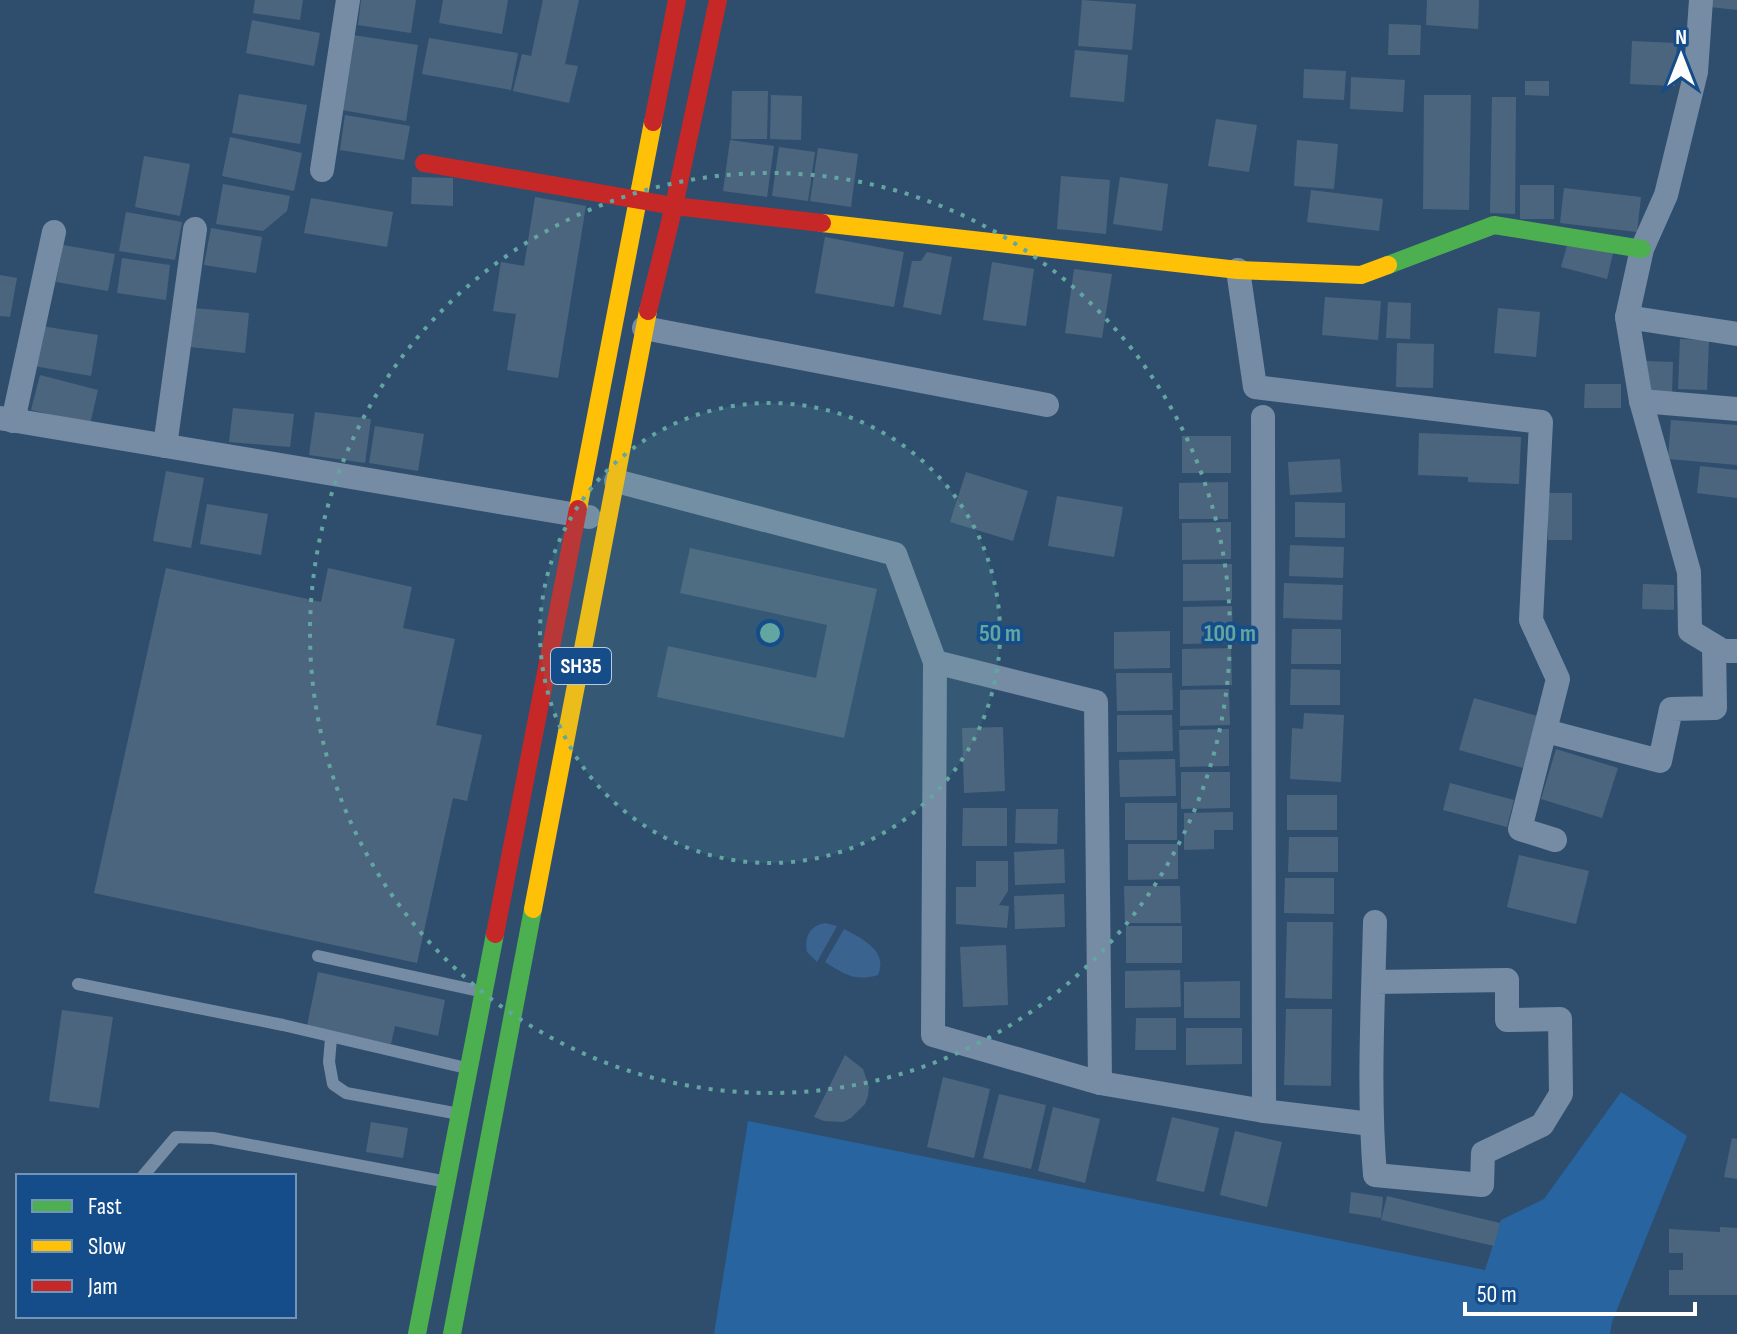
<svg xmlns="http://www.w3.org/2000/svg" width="1737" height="1334" viewBox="0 0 1737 1334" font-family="'Sofia Sans Condensed',sans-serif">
	<rect width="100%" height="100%" fill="#2f4e6e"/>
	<!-- green -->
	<path fill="#2764a0" d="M1621 1092 1687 1136 1612 1322 1610 1334H714L748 1121 1485 1270 1501 1220 1544 1199Z"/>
	<!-- water -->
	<g fill="#3a638f">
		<path d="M825 923 837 926 817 962 807 952C804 938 809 926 825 923Z"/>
		<path d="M844 929C861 938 889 951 878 975 855 982 844 974 825 962Z"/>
	</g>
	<!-- building -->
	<g fill="#4c657e">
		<path d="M255 0H303L300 20 253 13Z"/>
		<path d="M361 0H416L411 33 358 25Z"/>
		<path d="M443 0H508L502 34 439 23Z"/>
		<path d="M543 0H579L565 64 578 66 569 103 513 91 522 54 531 56Z"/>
		<path d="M1082 0 1136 4 1132 50 1078 46Z"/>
		<path d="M1427 0H1479L1478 29 1426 25Z"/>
		<path d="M1711 0H1737V10L1710 7Z"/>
		<path d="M252 20 320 33 314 66 246 53Z"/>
		<path d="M1389 24 1421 25 1420 55H1388Z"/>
		<path d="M353 35 418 45 406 121 341 110Z"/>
		<path d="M429 38 518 53 511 90 422 74Z"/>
		<path d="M1632 41 1677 43 1675 86 1630 84Z"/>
		<path d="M1075 50 1128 55 1124 102 1070 97Z"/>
		<path d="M1304 69 1346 71 1344 100 1303 98Z"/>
		<path d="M1351 77 1405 80 1403 112 1350 109Z"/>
		<path d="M1525 81H1549V96L1525 95Z"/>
		<path d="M732 91H768L767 139H731Z"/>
		<path d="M239 94 307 105 300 144 232 133Z"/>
		<path d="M771 95 802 96 801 140 770 139Z"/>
		<path d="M1424 95H1471L1469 210 1423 209Z"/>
		<path d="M1492 97H1516L1515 214 1490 213Z"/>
		<path d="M345 115 410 126 404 160 340 150Z"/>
		<path d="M1216 119 1257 125 1249 172 1208 166Z"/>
		<path d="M230 137 302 153 294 191 222 176Z"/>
		<path d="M730 140 774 146 767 197 723 191Z"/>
		<path d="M1297 140 1338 144 1334 189 1294 186Z"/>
		<path d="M779 147 815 152 808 201 772 196Z"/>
		<path d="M818 148 858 154 851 207 810 201Z"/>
		<path d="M144 156 190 164 180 216 135 207Z"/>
		<path d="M1061 176 1110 180 1106 234 1057 229Z"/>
		<path d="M412 177 453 178V206L411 204Z"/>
		<path d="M1120 177 1168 184 1162 231 1113 224Z"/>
		<path d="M223 184 290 196 287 211 263 231 216 224Z"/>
		<rect x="1520" y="185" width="34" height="34"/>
		<path d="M1564 188 1641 197 1637 232 1560 223Z"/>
		<path d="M1311 190 1383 199 1379 231 1307 222Z"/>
		<path d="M535 197 586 206 558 378 507 370 516 314 493 311 501 262 524 266Z"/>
		<path d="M311 198 393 212 387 247 304 233Z"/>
		<path d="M126 212 182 222 175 260 119 251Z"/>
		<path d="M211 228 262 237 256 273 204 265Z"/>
		<path d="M825 237 904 252 894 307 815 293Z"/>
		<path d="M1568 242 1613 253 1607 279 1561 267Z"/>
		<path d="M63 245 115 254 108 291 56 282Z"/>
		<path d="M927 252 952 257 941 315 903 307 912 261H921Z"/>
		<path d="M122 258 170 265 166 300 117 293Z"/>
		<path d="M992 262 1034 269 1026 326 983 320Z"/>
		<path d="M1074 269 1112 274 1102 338 1065 333Z"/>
		<path d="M0 275 17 278 10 317 0 316Z"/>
		<path d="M1325 297 1381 301 1378 340 1322 335Z"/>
		<path d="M1388 302 1411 303 1410 339 1386 338Z"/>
		<path d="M194 308 249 313 245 353 190 347Z"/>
		<path d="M1498 308 1540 312 1536 357 1494 353Z"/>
		<path d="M41 326 98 335 91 376 34 366Z"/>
		<path d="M1680 339 1709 340 1707 390 1678 389Z"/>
		<path d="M1397 343 1434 344 1433 388 1396 387Z"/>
		<path d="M1646 361 1673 362 1672 393H1645Z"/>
		<path d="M40 375 98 390 90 424 31 410Z"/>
		<path d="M1585 384H1621V408H1584Z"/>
		<path d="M233 408 294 414 290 447 229 442Z"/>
		<path d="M315 412 371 419 365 463 309 455Z"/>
		<path d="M1671 420 1737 425V465L1668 459Z"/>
		<path d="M375 426 424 434 418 471 369 463Z"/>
		<path d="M1419 433 1521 437 1519 484 1468 482V477L1418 475Z"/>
		<rect x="1182" y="436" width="49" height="37"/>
		<path d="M1340 459 1342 492 1290 495 1288 462Z"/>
		<path d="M1700 466 1737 470V498L1697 493Z"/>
		<path d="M166 471 204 478 191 548 153 541Z"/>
		<path d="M966 472 1028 491 1013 541 950 522Z"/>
		<path d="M1228 482V519H1179V483Z"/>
		<rect x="1548" y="493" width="24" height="47"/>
		<path d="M1057 496 1123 507 1114 557 1048 546Z"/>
		<path d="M1295 502 1345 503V538L1295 537Z"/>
		<path d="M207 504 268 514 261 555 200 544Z"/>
		<path d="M1231 522V559L1182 560V523Z"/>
		<path d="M1290 545 1344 547 1343 578 1289 576Z"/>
		<path d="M690 548 877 589 844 738 657 697 668 646 816 678 827 625 680 593Z"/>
		<path d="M1183 564H1232V600L1183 601Z"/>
		<path d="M166 568 321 602 328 568 412 587 403 628 455 639 436 725 482 735 467 801 453 798 417 963 94 893Z"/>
		<path d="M1284 583 1343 585 1342 620 1283 618Z"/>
		<path d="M1643 584 1674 585V610L1642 609Z"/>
		<path d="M1232 606 1233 643 1183 644V607Z"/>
		<path d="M1292 629H1341V664H1291Z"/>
		<path d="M1170 631V668L1114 669V632Z"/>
		<path d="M1231 648 1232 685 1182 686V649Z"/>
		<path d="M1291 669 1340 670V705H1290Z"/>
		<path d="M1116 673H1172L1173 710 1117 711Z"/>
		<path d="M1229 689 1230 725 1180 726V690Z"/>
		<path d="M1474 698 1537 716 1523 768 1459 750Z"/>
		<path d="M1304 713 1344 715 1341 782 1290 779 1292 728 1303 729Z"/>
		<path d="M1117 715H1172L1173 751 1117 752Z"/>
		<path d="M1003 727 1005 791 964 793 962 728Z"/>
		<path d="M1229 729V766L1180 767 1179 730Z"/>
		<path d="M1556 749 1618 768 1602 818 1541 799Z"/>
		<path d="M1175 759 1176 796 1120 797 1119 760Z"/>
		<path d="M1181 772H1230V808L1181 809Z"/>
		<path d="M1450 783 1514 800 1507 827 1443 810Z"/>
		<rect x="1287" y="795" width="50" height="35"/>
		<rect x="1125" y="803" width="52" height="37"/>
		<path d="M963 808H1007V846H962Z"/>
		<path d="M1016 809H1058L1057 844 1015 843Z"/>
		<path d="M1233 812V830H1214V849L1184 850V813Z"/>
		<path d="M1289 837H1338V872H1288Z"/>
		<path d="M1128 844H1178V879L1128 880Z"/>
		<path d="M1064 849 1065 883 1015 885 1014 852Z"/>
		<path d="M1519 855 1589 871 1576 924 1507 907Z"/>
		<path d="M976 861H1008V891L999 905 1009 906 1007 928 956 924V887H976Z"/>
		<path d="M1285 878H1334V914L1284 913Z"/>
		<path d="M1124 886H1180L1181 923H1125Z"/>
		<path d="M1064 894 1065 927 1015 929 1014 896Z"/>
		<path d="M1287 922H1333L1332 999 1285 998Z"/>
		<rect x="1126" y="926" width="56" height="37"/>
		<path d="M1006 945 1008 1005 963 1007 960 947Z"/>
		<path d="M1180 970 1181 1007 1125 1008V971Z"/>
		<path d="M318 972 445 1000 438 1036 395 1026 391 1044 307 1026Z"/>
		<path d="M1240 981V1018H1184V982Z"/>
		<path d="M1286 1009H1332L1331 1086 1284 1085Z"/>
		<path d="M62 1010 113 1017 99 1108 49 1101Z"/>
		<path d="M1136 1018H1176V1050H1135Z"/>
		<path d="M1186 1028H1242V1064L1186 1065Z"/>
		<path d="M845 1055 863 1069 869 1087 868 1096 865 1104 851 1118 843 1122 824 1121 814 1117Z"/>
		<path d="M943 1077 990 1089 974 1158 927 1147Z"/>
		<path d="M999 1094 1046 1105 1031 1169 983 1158Z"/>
		<path d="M1053 1107 1100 1119 1085 1183 1038 1171Z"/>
		<path d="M1172 1117 1219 1128 1204 1192 1156 1181Z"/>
		<path d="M371 1122 408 1128 403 1158 366 1152Z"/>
		<path d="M1235 1131 1282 1142 1267 1207 1220 1195Z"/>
		<path d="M1732 1138 1737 1139V1179L1724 1177Z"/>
		<path d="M1351 1192 1383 1197 1381 1218 1349 1213Z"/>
		<path d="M1387 1196 1500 1223 1494 1246 1381 1220Z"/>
		<path d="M1720 1227 1737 1228V1295H1669V1270H1683V1253H1669V1229L1720 1232Z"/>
	</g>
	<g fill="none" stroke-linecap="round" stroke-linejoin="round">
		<!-- lane -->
		<g stroke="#768ca4" stroke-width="12">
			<path d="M318 956 479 991"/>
			<path d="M78 984 283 1025 462 1067"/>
			<path d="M331 1038 329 1062 333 1084 346 1093 454 1113"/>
			<path d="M143 1176 176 1137 213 1138 442 1181"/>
		</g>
		<!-- street -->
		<g stroke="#768ca4" stroke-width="24">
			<path d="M1701 0 1696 72 1666 195 1642 249 1627 317 1641 401 1689 572 1690 631 1723 651H1737"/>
			<path d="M322 170 348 0"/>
			<path d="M1238 270 1255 387 1541 422 1531 620 1558 679 1520 829 1555 840"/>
			<path d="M1627 317 1737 334"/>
			<path d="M644 328 1047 405"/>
			<path d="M1641 401 1737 409"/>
			<path d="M1263 417 1264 1111"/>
			<path d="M0 418 589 517"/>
			<path d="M13 421 54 232"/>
			<path d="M165 446 195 229"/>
			<path d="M616 481 895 554 935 662 933 1035 1100 1083 1264 1111 1371 1124"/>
			<path d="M935 662 1096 702 1100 1083"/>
			<path d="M1546 731 1660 761 1671 709 1715 708 1714 646"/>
			<path d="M1374 982 1507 980V1020L1560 1019 1561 1094 1542 1125 1483 1153 1482 1185 1375 1175C1368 1091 1373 1006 1375 922"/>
		</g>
		<!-- fast -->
		<g stroke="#4caf50" stroke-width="18">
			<path d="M1388 265 1494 225 1642 249"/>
			<path d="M417 1334 495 934"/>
			<path d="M452 1334 533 909"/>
		</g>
		<!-- slow -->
		<g stroke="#ffc107" stroke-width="18">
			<path d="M822 223 1238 270 1361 275 1388 265"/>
			<path d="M578 509 653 122"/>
			<path d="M533 909 648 311"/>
		</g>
		<!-- jam -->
		<g stroke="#c62828" stroke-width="18">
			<path d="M653 122 677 0"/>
			<path d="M424 163 674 206 822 223"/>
			<path d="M648 311 674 206 718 0"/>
			<path d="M495 934 578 509"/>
		</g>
	</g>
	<!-- distance rings -->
	<circle cx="770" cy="633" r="230" fill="#63a6a1" fill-opacity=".12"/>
	<g fill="none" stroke="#63a6a1" stroke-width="4" stroke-dasharray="4 8">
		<circle cx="770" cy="633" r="230"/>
		<circle cx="770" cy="633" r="460"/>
	</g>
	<g text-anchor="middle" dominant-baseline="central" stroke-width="7" stroke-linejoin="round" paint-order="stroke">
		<!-- shield labels -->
		<rect fill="#144d89" stroke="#b8cadc" stroke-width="2" x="551" y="648" width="60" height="36" rx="6"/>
		<g font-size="22" font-weight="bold" fill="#fff">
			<text x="581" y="666">SH35</text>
		</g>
	</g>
	<circle cx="770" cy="633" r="12" fill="#63a6a1" stroke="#144d89" stroke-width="4"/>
	<g font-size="24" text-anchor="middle" font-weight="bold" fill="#63a6a1" stroke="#144d89" stroke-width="7" stroke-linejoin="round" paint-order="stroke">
		<text x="1000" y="641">50 m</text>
		<text x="1230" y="641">100 m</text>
	</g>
	<!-- legend -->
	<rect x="16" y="1174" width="280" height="144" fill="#144d89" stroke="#7294b8" stroke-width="2"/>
	<rect x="32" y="1200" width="40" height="12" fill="#4caf50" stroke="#7294b8" stroke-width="2"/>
	<text x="88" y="1214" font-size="24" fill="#ffffff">Fast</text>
	<rect x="32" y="1240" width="40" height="12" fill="#ffc107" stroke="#7294b8" stroke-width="2"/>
	<text x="88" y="1254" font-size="24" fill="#ffffff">Slow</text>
	<rect x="32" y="1280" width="40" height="12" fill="#c62828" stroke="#7294b8" stroke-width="2"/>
	<text x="88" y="1294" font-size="24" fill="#ffffff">Jam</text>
	<!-- north arrow -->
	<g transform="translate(1681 56)" stroke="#144d89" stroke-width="6" paint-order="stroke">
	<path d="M0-6L14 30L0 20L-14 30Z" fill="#ffffff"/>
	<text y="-12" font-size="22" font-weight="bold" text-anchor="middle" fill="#ffffff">N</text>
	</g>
	<!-- scale -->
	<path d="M1465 1302v12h230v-12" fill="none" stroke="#ffffff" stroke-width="4"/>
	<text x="1477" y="1302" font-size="24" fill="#ffffff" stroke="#144d89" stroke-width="6" paint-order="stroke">50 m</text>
</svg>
